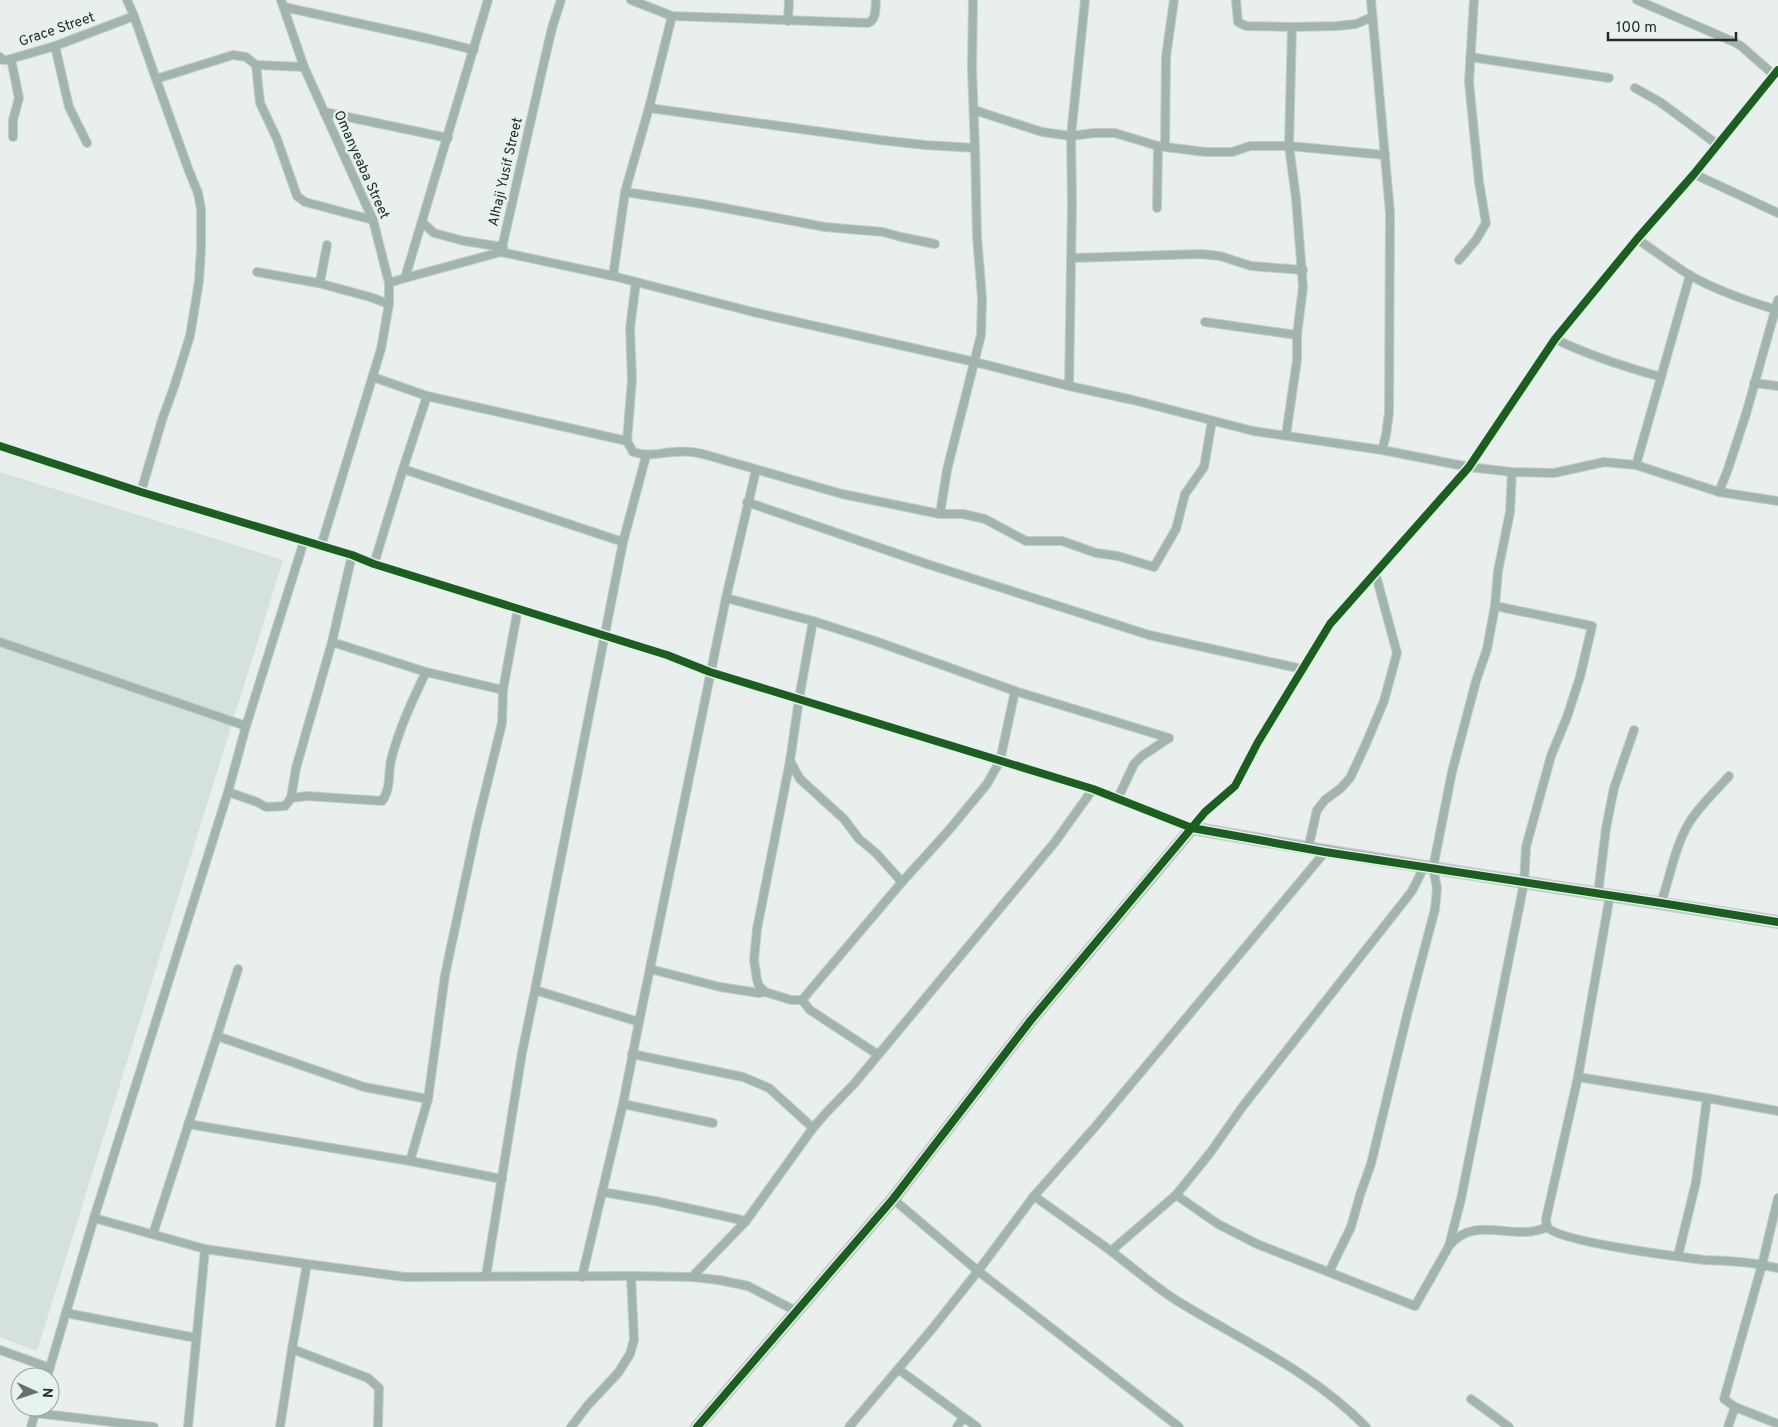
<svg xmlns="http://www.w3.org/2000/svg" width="1778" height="1427" viewBox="0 0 1778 1427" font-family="Overpass,sans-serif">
	<rect width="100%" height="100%" fill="#e8efec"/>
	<!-- built -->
	<path fill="#d4e1dc" d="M0 472 283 560 37 1351 0 1337Z"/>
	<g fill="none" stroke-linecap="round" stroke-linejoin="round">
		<!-- street casing -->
		<g stroke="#c6cbc9" stroke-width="10">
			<g id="street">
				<path d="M281 0 304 67 373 220 389 283V304L381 349 321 546"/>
				<path d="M1236 0 1238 22 1246 26 1292 27 1337 26 1356 24 1372 17"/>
				<path d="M1371 0 1390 213 1389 413 1386 435 1382 450"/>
				<path d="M1637 0 1734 42 1741 46 1774 75"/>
				<path d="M284 7 430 39 474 50"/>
				<path d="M134 16 156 79 233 55 246 57 256 65 304 67"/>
				<path d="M672 16 868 23C877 19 875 9 876 0"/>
				<path d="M788 21 789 0"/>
				<path d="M55 46 69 107 87 143"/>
				<path d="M0 57 3 60H7L55 46 134 16 127 0"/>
				<path d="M1470 57 1609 78"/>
				<path d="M11 59 19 98 13 120V137"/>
				<path d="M256 65 260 103 277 139 297 196 305 202 373 220"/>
				<path d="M1635 88 1660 102 1718 145"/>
				<path d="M649 108 880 140 925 145 975 148 972 70 973 0"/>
				<path d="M974 110 1042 132 1071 136 1094 133H1115L1158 146 1205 152H1232L1250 146H1289L1385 155"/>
				<path d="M324 112 448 138"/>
				<path d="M1165 146 1166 57 1174 0"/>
				<path d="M1694 174 1778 213"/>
				<path d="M625 192 703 204 825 227 883 232 901 237 935 244"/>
				<path d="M1157 208 1158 146"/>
				<path d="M422 222 434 233 464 241 503 247"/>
				<path d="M1637 239C1655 251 1673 265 1691 276 1718 291 1747 301 1777 310"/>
				<path d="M501 252 613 276 625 192 649 108 672 16 631 0"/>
				<path d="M1072 258 1201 254 1220 256 1251 266 1303 270"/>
				<path d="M1459 260 1476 240 1486 223 1479 182 1469 82 1474 0"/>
				<path d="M257 272 318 283 321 277 327 245"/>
				<path d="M613 276 753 312 975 362 1069 386 1133 400 1253 431 1382 450 1469 467 1512 472 1554 473 1604 462 1636 465 1719 492 1728 469 1746 414 1778 300"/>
				<path d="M405 278 501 252 542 71 552 28 561 0"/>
				<path d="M318 283 370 297 389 304"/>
				<path d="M389 283 405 278 488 0"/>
				<path d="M1205 322 1297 335"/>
				<path d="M1555 339C1590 356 1625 367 1661 377"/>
				<path d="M373 377 427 396 627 441 633 452C651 457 657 453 674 452 684 451 694 452 703 454L842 494 940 514H963L985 519 1026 541H1062L1096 553 1118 556 1154 567 1176 529 1185 494 1204 467 1212 421"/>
				<path d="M1754 383 1778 386"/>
				<path d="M1069 386 1072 204 1071 136 1085 0"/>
				<path d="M1286 435 1297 360V335L1303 287 1296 198 1289 146 1292 27"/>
				<path d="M627 441 632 379 630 328 636 282"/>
				<path d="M0 446 141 492 352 555 374 564 667 655 710 672 1093 789 1192 828 1205 812 1235 786 1258 742 1330 624 1469 467 1555 339 1637 239 1694 174 1778 70"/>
				<path d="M646 456 623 542 535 990 639 1022 726 598 756 470"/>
				<path d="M1636 465 1690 275"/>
				<path d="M403 469 623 542"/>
				<path d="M141 492 162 420 174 387 190 336 199 281 201 249V209L198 193 189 171 156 79"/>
				<path d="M1719 492 1778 501"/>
				<path d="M747 502 924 563 1149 635 1302 669"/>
				<path d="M940 514 947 470 981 335 982 298 977 236 975 148"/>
				<path d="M374 564 403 469 427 396"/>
				<path d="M726 598 813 621 875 641 1015 691 1169 738"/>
				<path d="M813 621 799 699 790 761 757 929 754 960 757 980 759 986 765 992 791 1000H802L810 1010 877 1054"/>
				<path d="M0 642 246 726"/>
				<path d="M332 642 426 672 503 690"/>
				<path d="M790 761 800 779 844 819 859 839 876 853 902 882"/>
				<path d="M228 792 257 802 266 807 285 806 291 798 307 796 382 801C391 789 388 774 391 760 399 729 412 701 426 672"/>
				<path d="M291 798 296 768 332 642 352 555"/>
				<path d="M1118 798 1134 764 1142 756 1169 738"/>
				<path d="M1308 849 1317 810 1325 800 1341 788 1350 778 1365 746 1384 701 1397 653 1375 572"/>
				<path d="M1598 894 1606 828 1614 788 1634 730"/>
				<path d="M1610 895 1578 1077 1546 1219 1547 1227C1559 1242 1680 1257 1705 1260 1724 1261 1743 1261 1762 1265L1778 1198"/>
				<path d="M1661 903C1670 877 1675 846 1689 823 1700 805 1716 791 1729 776"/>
				<path d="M650 969 720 987 759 993 765 992"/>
				<path d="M802 1000 902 882 949 830 987 784 1000 761 1015 691"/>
				<path d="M217 1036 364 1087 428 1099"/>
				<path d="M632 1054 743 1077 769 1088 813 1128"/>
				<path d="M1578 1077 1707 1098 1778 1111"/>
				<path d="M623 1104 713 1123"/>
				<path d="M188 1124 410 1161 502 1179"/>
				<path d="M410 1161 428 1099 445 975 477 825 502 723 503 690 518 608"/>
				<path d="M602 1192 655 1201 746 1221"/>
				<path d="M1176 1195 1218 1224 1257 1244 1415 1306 1449 1246C1475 1213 1514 1243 1547 1227"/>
				<path d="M1034 1196 1111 1251 1176 1195 1210 1153 1243 1106 1412 891 1424 867"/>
				<path d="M893 1199 978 1271 1179 1427"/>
				<path d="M94 1218 205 1249 188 1427"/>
				<path d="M153 1234 217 1036 238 969"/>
				<path d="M1449 1246 1461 1199 1524 883 1526 847 1551 756 1567 717 1580 677 1592 626 1495 606"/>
				<path d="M205 1249 307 1264 292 1349 280 1427"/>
				<path d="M1111 1251C1133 1268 1155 1287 1179 1302 1243 1341 1314 1373 1366 1427"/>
				<path d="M1678 1256 1696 1182 1707 1098"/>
				<path d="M307 1264 405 1277 631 1276 692 1277 719 1280 748 1286 796 1311"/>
				<path d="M1778 1268 1762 1265 1724 1399 1735 1407 1778 1424"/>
				<path d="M1329 1272 1351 1227 1360 1195 1371 1164 1407 1015 1435 909 1437 888 1433 868 1452 772 1476 681 1487 649 1495 606 1498 571 1510 512 1512 472"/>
				<path d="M486 1276 522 1053 535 990"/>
				<path d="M582 1277 623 1104 639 1022"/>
				<path d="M692 1277 746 1221 813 1128 826 1113 854 1084 1055 842 1093 789"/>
				<path d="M66 1313 196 1338"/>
				<path d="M292 1349 368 1378 379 1388 378 1427"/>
				<path d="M0 1350 50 1368"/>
				<path d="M898 1369 977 1427"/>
				<path d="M47 1377 94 1218 228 792 246 726 304 541"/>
				<path d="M1471 1399 1509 1427"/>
				<path d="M35 1413 154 1427"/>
				<path d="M31 1427 37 1407"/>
				<path d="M571 1427 588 1405 618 1373 630 1354 634 1340 631 1276"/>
				<path d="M849 1427 932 1329 978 1271 1034 1196 1095 1127 1325 852"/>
				<path d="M957 1427 963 1418"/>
				<path d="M1728 1427 1735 1407"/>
			</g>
		</g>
		<!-- secondary casing -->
		<g stroke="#c6cbc9" stroke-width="14">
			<path id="secondary" d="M697 1427 893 1199 1031 1020 1192 828C1387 863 1583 890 1778 922"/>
		</g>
		<!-- street -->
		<use href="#street" stroke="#a1b5ae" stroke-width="8"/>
		<!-- secondary -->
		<use href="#secondary" stroke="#97afa8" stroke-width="11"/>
		<!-- cycleway casing -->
		<g stroke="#e5f2ed" stroke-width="11">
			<g id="cycleway">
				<path d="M0 446 141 492 352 555 374 564 667 655 710 672 1093 789 1192 828 1325 852 1661 903 1778 922"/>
				<path d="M697 1427 893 1199 1031 1020 1205 812 1235 786 1258 742 1330 624 1469 467 1555 339 1637 239 1694 174 1778 70"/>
			</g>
		</g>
		<!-- cycleway -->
		<use href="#cycleway" stroke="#1b5e20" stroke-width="8"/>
	</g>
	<g text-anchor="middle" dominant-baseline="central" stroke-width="5" stroke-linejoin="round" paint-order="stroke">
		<!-- street labels -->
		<g font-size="14" fill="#252a28" stroke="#e5f2ed">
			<text transform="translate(57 30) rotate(-19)">Grace Street</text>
			<text transform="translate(361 165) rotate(66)">Omanyeaba Street</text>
			<text transform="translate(506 172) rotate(-77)">Alhaji Yusif Street</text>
		</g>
	</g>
	<!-- north arrow -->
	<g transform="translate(35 1392) rotate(93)"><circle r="24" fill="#e5f2ed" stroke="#98a29e"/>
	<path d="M0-4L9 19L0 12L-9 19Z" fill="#696f6d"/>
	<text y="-8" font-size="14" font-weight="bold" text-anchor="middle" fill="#252a28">N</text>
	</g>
	<!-- scale -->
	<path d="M1608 32v8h128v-8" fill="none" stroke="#252a28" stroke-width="2.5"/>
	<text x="1616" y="32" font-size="15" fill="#252a28" stroke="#e5f2ed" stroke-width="4" paint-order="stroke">100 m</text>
</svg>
